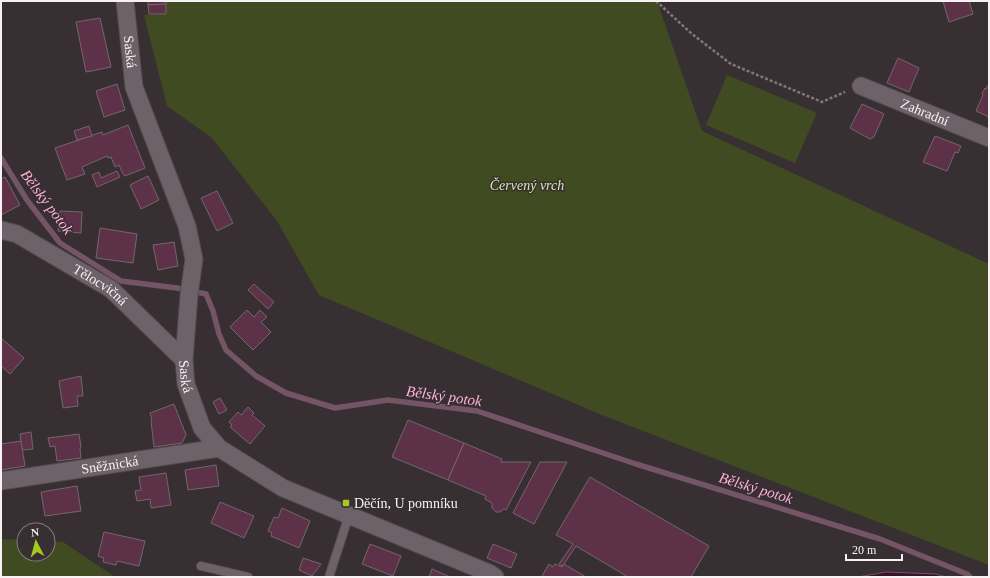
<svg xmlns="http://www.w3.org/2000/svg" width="990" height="578" viewBox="0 0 990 578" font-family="'Times New Roman',serif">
	<rect width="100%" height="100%" fill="#382f33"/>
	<!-- green -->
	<g fill="#404b21">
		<path d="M166 1H657L702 131 989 264V565L602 415 319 295 277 221 212 138 167 106 144 15 166 14Z"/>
		<path d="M727 75 817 113 795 163 706 125Z"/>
		<path d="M1 539 24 540V554H48V541L63 542 115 577H1Z"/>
	</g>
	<!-- water -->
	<path fill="#3a1229" stroke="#735566" d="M886 572 936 574 946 577H858Z"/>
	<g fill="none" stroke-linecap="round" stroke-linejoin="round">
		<!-- stream -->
		<path stroke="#735566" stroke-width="5.5" d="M1 158 27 200 60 243 121 281 177 288 206 294 213 311 219 334 226 350 256 376 286 393 335 408 388 400 477 411 636 464 880 539 967 574 970 577"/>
	</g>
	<!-- building -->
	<g fill="#5d3249" stroke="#71676c">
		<path d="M148 1H166V4L148 5Z"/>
		<path d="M943 1H969L973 14 949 22Z"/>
		<path d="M166 4V14H149L148 5Z"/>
		<path d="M100 18 111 67 86 72 76 22Z"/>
		<path d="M898 58 919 68 909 92 887 83Z"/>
		<path d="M989 83V117L976 111 983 95 982 94 985 88 986 89Z"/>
		<path d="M117 84 125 110 104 117 96 91Z"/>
		<path d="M862 104 884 114 874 137 870 139 850 128Z"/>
		<path d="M128 125 145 168 125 176 123 174 119 165 115 167 111 157 108 158 107 156 82 167 85 174 67 180 55 148 102 132 103 135Z"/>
		<path d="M89 126 92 136 77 140 74 131Z"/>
		<path d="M935 136 961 146 958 153 955 152 947 171 923 162Z"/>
		<path d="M117 171 120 177 97 187 92 175 99 172 101 178Z"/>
		<path d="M148 176 159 200 141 209 130 185Z"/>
		<path d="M5 177 20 205 1 215V179Z"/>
		<path d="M217 191 233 223 217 231 201 198Z"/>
		<path d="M60 211 82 212 81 233 58 231Z"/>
		<path d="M100 228 137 234 133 263 96 258Z"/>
		<path d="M174 242 178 266 158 270 153 245Z"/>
		<path d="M254 284 274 302 268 309 248 290Z"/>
		<path d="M247 310 254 317 260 310 267 317 261 322 271 332 253 350 230 327Z"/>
		<path d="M1 338 24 358 10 374 1 366Z"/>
		<path d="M81 376 83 396H77L78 406 63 408 59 381Z"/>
		<path d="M220 398 227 410 219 414 213 402Z"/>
		<path d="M174 404 186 435 182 443 154 447 151 421 152 420 150 413Z"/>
		<path d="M248 407 254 413 252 415 265 426 250 444 230 427 232 425 229 422 238 412 241 415Z"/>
		<path d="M408 420 464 443 448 480 392 457Z"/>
		<path d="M31 432 33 449 22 450 20 434Z"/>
		<path d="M79 434 81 447 80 448 81 458 57 461 55 446 50 447 48 438Z"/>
		<path d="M21 441 25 466 1 470V444Z"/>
		<path d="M464 443 502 459 501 462H531L506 510 504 509 500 512H496L492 508V503L485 499 486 496 448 480Z"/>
		<path d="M540 462H567L534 524 513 513Z"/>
		<path d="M216 465 219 486 188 490 185 470Z"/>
		<path d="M166 473 171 505 151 508 150 499 137 501 135 491 141 490 139 477Z"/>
		<path d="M590 477 709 546 691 577H628L576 546 564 564 562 566 559 564 573 544 556 535Z"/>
		<path d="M77 486 81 511 45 516 41 492Z"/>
		<path d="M220 502 254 516 244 538 211 523Z"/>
		<path d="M282 508 310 521 299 548 271 536 272 533 268 531 274 517 278 518Z"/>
		<path d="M104 532 145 541 139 566 117 561 116 565 103 562 104 558 98 556Z"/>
		<path d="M370 544 401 556 393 576 362 564Z"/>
		<path d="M493 544 517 554 511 568 487 558Z"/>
		<path d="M303 558 321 564 312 576 299 570Z"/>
		<path d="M549 564 553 567 555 564 562 567 564 564 586 577H543L542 576Z"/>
		<path d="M432 569 450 577H429Z"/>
	</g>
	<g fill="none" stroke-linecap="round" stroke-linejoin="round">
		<!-- lane casing -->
		<g stroke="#534b4f" stroke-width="10">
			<g id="lane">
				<path d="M201 566 248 577"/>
				<path d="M329 577 349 515"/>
			</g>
		</g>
		<!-- street casing -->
		<g stroke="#534b4f" stroke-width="19">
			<g id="street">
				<path id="s1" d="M125 1 134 87 187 226 194 259 189 295 184 360 186 384 202 428 219 448 283 488 489 573 495 577"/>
				<path id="s2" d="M861 86 989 138"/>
				<path id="s3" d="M1 230 17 234 111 289 184 360"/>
				<path id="s4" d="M1 481 219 448"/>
			</g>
		</g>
		<!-- path -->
		<path stroke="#80797c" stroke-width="2.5" stroke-dasharray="3 2" stroke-linecap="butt" d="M656 1 692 34 731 64 822 102 845 92"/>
		<!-- lane -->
		<use href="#lane" stroke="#6c6267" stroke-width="8"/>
		<!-- street -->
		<use href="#street" stroke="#6c6267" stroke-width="17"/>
	</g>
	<!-- markers -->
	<rect fill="#a6c822" stroke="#382f33" stroke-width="1.5" x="342" y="499" width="8" height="8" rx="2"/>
	<g text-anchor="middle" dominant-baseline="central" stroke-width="3" stroke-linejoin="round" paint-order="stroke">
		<!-- street labels -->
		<g font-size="14" fill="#f7f1f4" stroke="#382f33">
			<text stroke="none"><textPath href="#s1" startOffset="51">Saská</textPath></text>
			<text stroke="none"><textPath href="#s2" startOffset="69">Zahradní</textPath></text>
			<text stroke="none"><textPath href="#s3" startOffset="114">Tělocvičná</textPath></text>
			<text stroke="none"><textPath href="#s1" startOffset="387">Saská</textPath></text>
			<text stroke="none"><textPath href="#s4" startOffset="110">Sněžnická</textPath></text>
		</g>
		<!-- park labels -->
		<g font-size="14" font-style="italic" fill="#d7eea2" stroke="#382f33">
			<text x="527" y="185">Červený vrch</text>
		</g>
		<!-- poi labels -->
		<g font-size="14" fill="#f7f1f4" stroke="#382f33" text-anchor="start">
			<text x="354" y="503">Děčín, U pomníku</text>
		</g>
		<!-- water labels -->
		<g font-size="15" font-style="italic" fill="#fcb0d7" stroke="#382f33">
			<text transform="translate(47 202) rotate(53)">Bělský potok</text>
			<text transform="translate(444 396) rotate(8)">Bělský potok</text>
			<text transform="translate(756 488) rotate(17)">Bělský potok</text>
		</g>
	</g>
	<!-- border -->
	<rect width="990" height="578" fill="none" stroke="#f7f1f4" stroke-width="4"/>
	<!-- north arrow -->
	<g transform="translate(36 542) rotate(354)"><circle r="19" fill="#382f33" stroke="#847d80"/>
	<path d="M0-3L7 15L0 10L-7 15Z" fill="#a6c822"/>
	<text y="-6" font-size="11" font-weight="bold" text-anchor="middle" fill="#f7f1f4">N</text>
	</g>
	<!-- scale -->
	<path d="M846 554v6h56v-6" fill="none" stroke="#f7f1f4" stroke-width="2"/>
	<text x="852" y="554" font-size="12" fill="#f7f1f4" stroke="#382f33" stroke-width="3" paint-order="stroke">20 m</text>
</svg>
